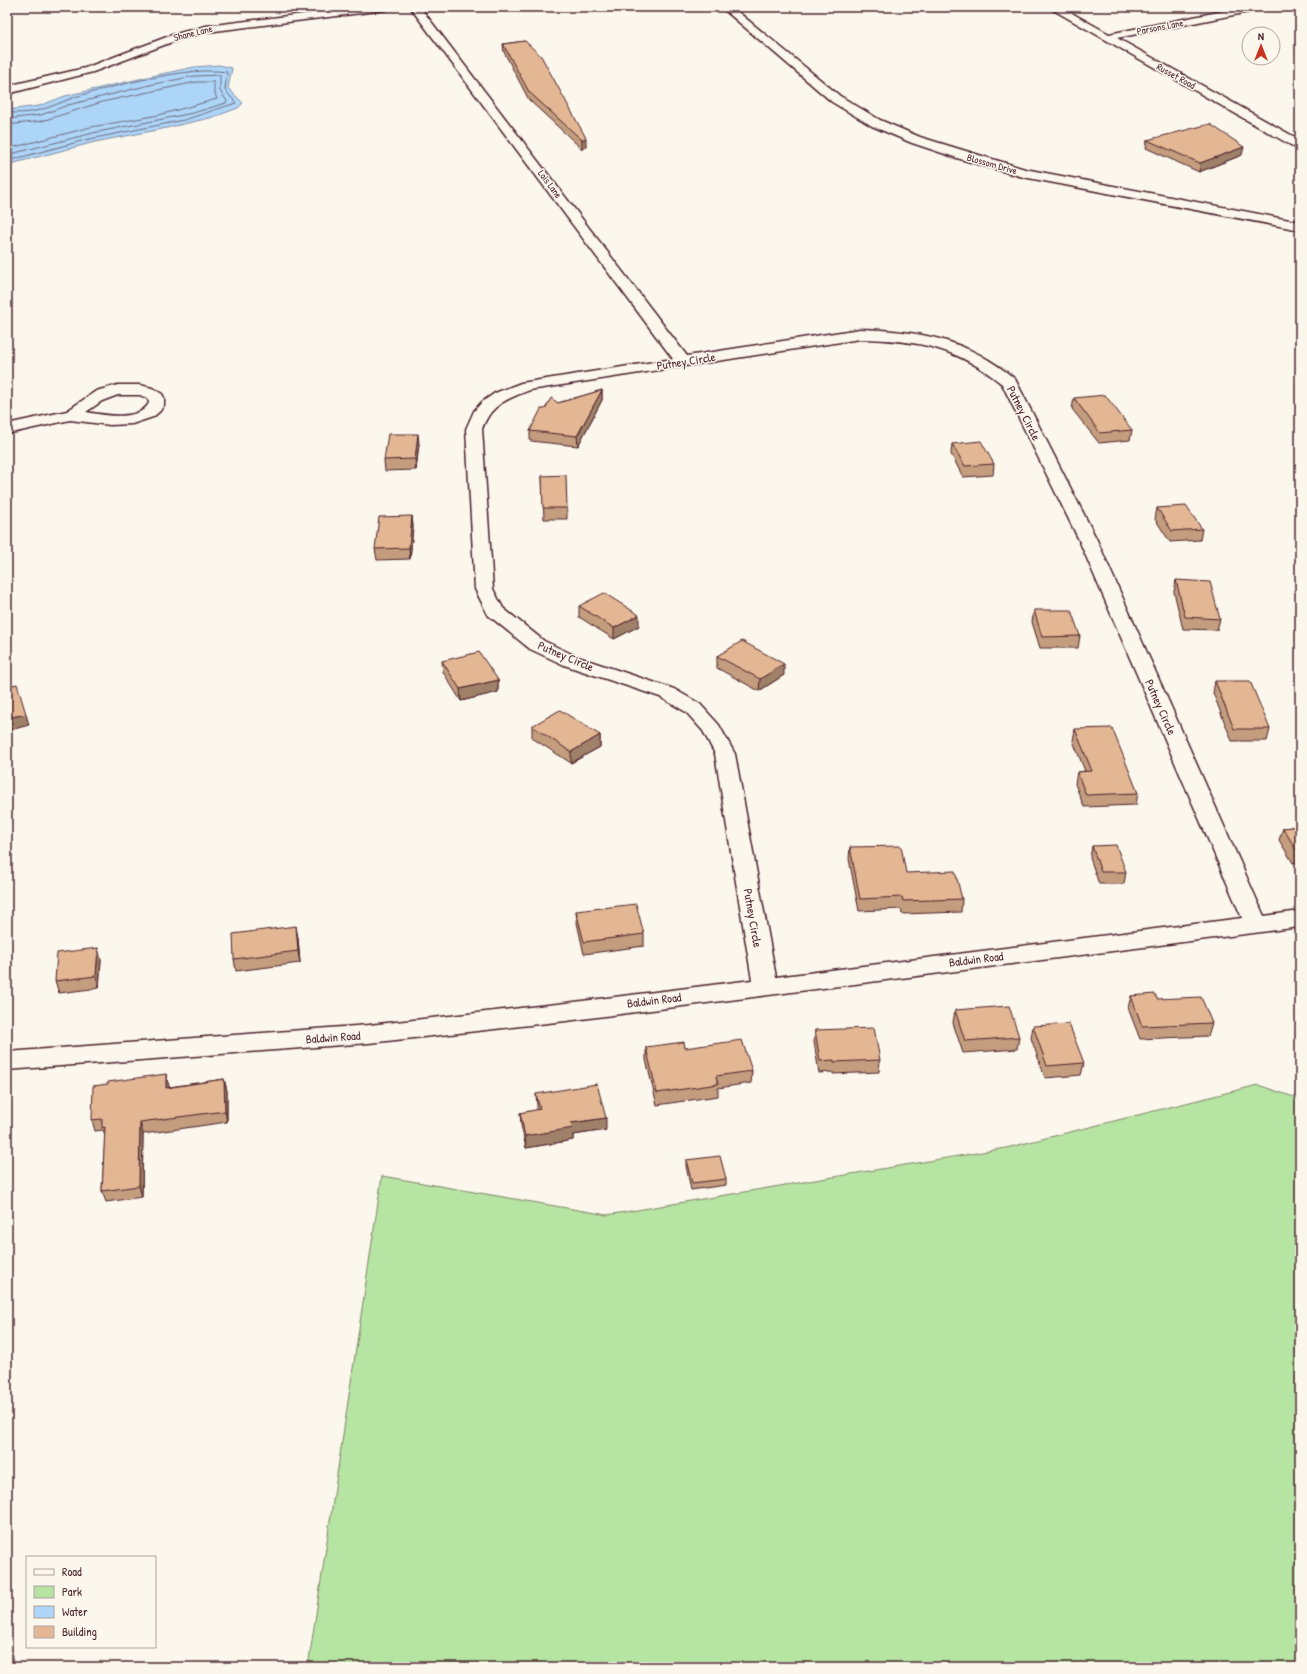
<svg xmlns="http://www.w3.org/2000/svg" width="1307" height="1674" viewBox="0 0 1307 1674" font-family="'Patrick Hand',sans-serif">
	<rect width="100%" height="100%" fill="#fbf7ec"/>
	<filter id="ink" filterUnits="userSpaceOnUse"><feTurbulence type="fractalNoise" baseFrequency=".025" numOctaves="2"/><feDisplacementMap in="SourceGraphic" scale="8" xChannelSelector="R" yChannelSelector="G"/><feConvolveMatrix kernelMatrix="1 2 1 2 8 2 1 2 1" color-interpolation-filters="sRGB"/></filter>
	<g filter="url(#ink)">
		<!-- green -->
		<path fill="#b6e4a3" stroke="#808267" d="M1258 1085 1300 1099V1667H308L382 1176 607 1215 1006 1148Z"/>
		<!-- water -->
		<path fill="#acd5f7" stroke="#858ca5" d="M219 65 232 68 228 88 243 103 238 108 214 117 162 129 95 142 7 165V110L39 106 65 96 152 76 194 67Z"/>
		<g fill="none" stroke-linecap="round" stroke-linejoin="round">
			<!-- shore -->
			<g stroke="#71687d" stroke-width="1">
				<path d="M7 113C19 113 31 113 43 109 54 106 64 101 75 97 114 86 187 66 227 72L225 90 236 103 184 120 85 140 7 161"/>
				<path d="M7 119 41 115 68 105 154 84 195 76 220 75V91L227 101 226 103 193 113 93 133 7 155"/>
				<path d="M7 125 42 121 102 102 196 82H214V91L217 99 159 115 91 127 7 149"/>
			</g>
			<!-- minor casing -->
			<g stroke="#4a1f2b" stroke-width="3">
				<g id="minor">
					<path d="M360 7H391L386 10 207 32 180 39 93 72 7 94V86L85 68 172 35 206 26Z"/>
					<path d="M410 7H420L687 356 860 329C921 331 967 339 1015 379L1097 540 1264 916 1300 911V927L566 1021 369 1043 7 1070V1052L369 1025 566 1003 752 980 715 754 703 731 686 712 660 697 564 665 530 649 488 615 475 589 466 429 474 411 482 402 495 393 521 383 673 359ZM860 339C917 340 957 347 1002 384L1079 540 1242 918 776 977 735 754 719 725 700 704 674 689 578 657 544 641 503 608 493 589 482 429C491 404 507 399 530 390Z"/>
					<path d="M721 7H732L840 96 880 120 920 137 1025 169 1300 222V230L1023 177 960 159 912 143 872 126 832 102Z"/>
					<path d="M1048 7H1061L1109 34 1243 7H1264L1259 10 1117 38 1300 140V149L1296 148Z"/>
					<path d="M118 385H140L152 388 162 394 164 398V405L160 411 153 417 132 424 110 425 70 420 7 434V424L67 411 96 391ZM118 395H140L148 399 149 403C139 422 103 415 86 412L102 401Z"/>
				</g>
			</g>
			<!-- minor -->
			<use href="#minor" fill="#fbf7ec" fill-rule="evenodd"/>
		</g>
		<!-- wall -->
		<g fill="#c39d7e" stroke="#4a1f2b">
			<path d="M525 41 586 147 582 149 529 100 504 52 503 44Z"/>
			<path d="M1147 140 1242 155 1199 172 1146 148Z"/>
			<path d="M602 390V400L578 446 530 441V431L545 409 558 403Z"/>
			<path d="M1074 398 1132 430 1130 440 1099 443 1072 409Z"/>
			<path d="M419 444 416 470 385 471 384 460Z"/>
			<path d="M952 444 994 464 993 475 963 477 951 454Z"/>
			<path d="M542 476 567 508V519H544Z"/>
			<path d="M1157 508 1202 529 1200 540 1170 542 1155 519Z"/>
			<path d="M412 516 413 527 410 559 377 560 375 549Z"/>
			<path d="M1176 580 1220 619 1217 630 1183 629 1174 592Z"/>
			<path d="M579 606 639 626 614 639 579 617Z"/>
			<path d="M1034 610 1080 636 1078 648H1040L1032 622Z"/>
			<path d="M717 656 784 675 759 691 717 668Z"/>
			<path d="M442 661 498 680V692L461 701 443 672Z"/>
			<path d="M1215 681 1270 729 1267 741H1232L1213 693Z"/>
			<path d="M532 726 600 735V747L571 763 532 738Z"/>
			<path d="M1075 729 1138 793 1136 805 1084 807 1075 784 1077 772 1085 771 1073 741Z"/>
			<path d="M1300 826V862L1293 863 1279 840 1283 828Z"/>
			<path d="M1092 846 1126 872 1124 884H1099L1090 858Z"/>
			<path d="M850 847 962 899 961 912 902 914 901 909 859 911 849 859Z"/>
			<path d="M576 911 644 934V946L584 954 577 923Z"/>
			<path d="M298 938 300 963 236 971 234 959Z"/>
			<path d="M101 960 99 988 59 993 55 981Z"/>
			<path d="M1131 996 1157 999 1212 1023 1208 1036 1140 1039 1128 1008Z"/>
			<path d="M955 1010 1019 1037 1017 1049 963 1053 953 1023Z"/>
			<path d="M1033 1026 1084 1063 1081 1075 1045 1078 1031 1038Z"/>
			<path d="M815 1030 880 1060 879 1072 833 1074V1072L819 1073 814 1042Z"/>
			<path d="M646 1047 685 1048 752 1071 751 1083 718 1088V1096L657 1105 646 1060Z"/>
			<path d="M224 1079 227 1091V1122L143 1134 142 1197 106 1202 102 1191 105 1135 103 1130 95 1131 92 1120 169 1086V1087Z"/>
			<path d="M536 1094 606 1130 573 1135V1140L526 1148 521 1125 520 1113 537 1110V1106Z"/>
			<path d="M686 1160 726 1179V1185L691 1190 686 1166Z"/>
		</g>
		<!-- shaded-wall -->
		<g fill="#9f8067" stroke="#4a1f2b">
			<path d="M770 7H786V8L770 9Z"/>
			<path d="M586 138V147L582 149V140Z"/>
			<path d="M1244 147 1242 155 1199 172 1200 163Z"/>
			<path d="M602 390V400L578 446 577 436Z"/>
			<path d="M418 434 419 444 416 470 415 459Z"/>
			<path d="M412 516 413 527 410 559 409 548Z"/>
			<path d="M639 615V626L614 639V628Z"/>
			<path d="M784 664V675L759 691 760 679Z"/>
			<path d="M498 680V692L461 701 460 689Z"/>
			<path d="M26 714 29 725 7 731V718Z"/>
			<path d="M600 735V747L571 763V752Z"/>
			<path d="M296 926 298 938 300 963 298 951Z"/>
			<path d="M98 948 101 960 99 988 96 976Z"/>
			<path d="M166 1074 169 1086V1099L166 1088Z"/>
			<path d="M224 1079 227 1091V1122L225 1111Z"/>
			<path d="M606 1118V1130L573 1135V1140L526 1148 525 1136 571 1123Z"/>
			<path d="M140 1122 143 1134 142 1197 139 1186Z"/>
		</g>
		<!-- building -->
		<g fill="#e3b793" stroke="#4a1f2b">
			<path d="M525 41 541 56 586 138 582 140 529 92 503 44Z"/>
			<path d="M1210 124 1244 147 1200 163 1147 140Z"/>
			<path d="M602 390 577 436 530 431 541 409H545L551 398 558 403Z"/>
			<path d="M1105 395 1132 430 1100 433 1074 398Z"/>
			<path d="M388 434H418L415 459 384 460Z"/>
			<path d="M981 441 994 464 965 466 952 444Z"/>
			<path d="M566 475 567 508H543L542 476Z"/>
			<path d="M1186 506 1202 529 1172 531 1157 508Z"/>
			<path d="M412 516 409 548 375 549 379 517Z"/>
			<path d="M1176 580 1210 582 1220 619 1185 617Z"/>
			<path d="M604 593 639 615 614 628 579 606Z"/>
			<path d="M1034 610H1071L1080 636 1042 637Z"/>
			<path d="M742 641 784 664 760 679 717 656Z"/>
			<path d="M479 652 498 680 460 689 442 661Z"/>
			<path d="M1215 681H1250L1270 729H1234Z"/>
			<path d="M17 684 26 714 7 718V686Z"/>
			<path d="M560 710 600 735 571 752 532 726Z"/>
			<path d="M1112 728 1138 793 1086 795 1077 772 1092 771 1075 729Z"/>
			<path d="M1300 826V850L1297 851 1283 828Z"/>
			<path d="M1116 845 1126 872H1101L1092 846Z"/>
			<path d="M901 846 906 873 955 871 962 899 903 901 902 897 860 899 850 847Z"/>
			<path d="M636 904 644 934 584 942 576 911Z"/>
			<path d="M296 926 298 951 234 959 233 934Z"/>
			<path d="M98 948 96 976 55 981 57 953Z"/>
			<path d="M1155 994 1157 999 1201 997 1212 1023 1142 1026 1131 996Z"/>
			<path d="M1009 1006 1019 1037 965 1041 955 1010Z"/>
			<path d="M1069 1024 1084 1063 1047 1066 1033 1026Z"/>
			<path d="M874 1028 880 1060 834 1062V1060L820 1061 815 1030Z"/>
			<path d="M742 1040 752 1071 716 1076 718 1084 657 1093 646 1047 684 1042 685 1048Z"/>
			<path d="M166 1074V1088L224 1079 225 1111 140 1122 139 1186 102 1191 105 1127 102 1128V1119L92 1120 93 1086 108 1084V1082Z"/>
			<path d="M597 1084 606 1118 571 1123 573 1128 525 1136 520 1113 540 1109 536 1094Z"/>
			<path d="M720 1156 726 1179 692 1183 686 1160Z"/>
		</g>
	</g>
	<g text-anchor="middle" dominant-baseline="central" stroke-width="3" stroke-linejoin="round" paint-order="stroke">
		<!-- far-street labels -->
		<g font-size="10" fill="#4a1f2b" stroke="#fbf7ec">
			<text transform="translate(1160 27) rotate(-11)">Parsons Lane</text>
			<text transform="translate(193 33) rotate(-14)">Shane Lane</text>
			<text transform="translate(1176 76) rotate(29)">Russet Road</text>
			<text transform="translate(992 164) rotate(16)">Blossom Drive</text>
			<text transform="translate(550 184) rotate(53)">Lois Lane</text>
		</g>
		<!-- street labels -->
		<g font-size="12" fill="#4a1f2b" stroke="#fbf7ec">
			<text transform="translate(686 361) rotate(-9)">Putney Circle</text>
			<text transform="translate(1024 413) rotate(63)">Putney Circle</text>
			<text transform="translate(566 656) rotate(23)">Putney Circle</text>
			<text transform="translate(1161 707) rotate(66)">Putney Circle</text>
			<text transform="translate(753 918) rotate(80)">Putney Circle</text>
			<text transform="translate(976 959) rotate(-7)">Baldwin Road</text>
			<text transform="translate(654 1000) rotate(-7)">Baldwin Road</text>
			<text transform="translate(333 1037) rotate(-4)">Baldwin Road</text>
		</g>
	</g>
	<!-- margin -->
	<rect width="1307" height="1674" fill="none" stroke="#fbf7ec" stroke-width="24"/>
	<rect x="12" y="12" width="1283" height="1650" fill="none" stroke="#4a1f2b" stroke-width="1.5" filter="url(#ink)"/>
	<!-- legend -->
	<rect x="26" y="1556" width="130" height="92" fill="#fbf7ec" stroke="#b4a19f"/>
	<rect x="34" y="1569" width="20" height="6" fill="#fbf7ec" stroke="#b4a19f"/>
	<text x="62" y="1576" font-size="12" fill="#4a1f2b">Road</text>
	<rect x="34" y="1586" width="20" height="12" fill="#b6e4a3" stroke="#b4a19f"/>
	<text x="62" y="1596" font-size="12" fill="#4a1f2b">Park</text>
	<rect x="34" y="1606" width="20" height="12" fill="#acd5f7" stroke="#b4a19f"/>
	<text x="62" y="1616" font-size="12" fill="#4a1f2b">Water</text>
	<rect x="34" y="1626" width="20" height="12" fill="#e3b793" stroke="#b4a19f"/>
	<text x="62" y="1636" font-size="12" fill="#4a1f2b">Building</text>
	<!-- north arrow -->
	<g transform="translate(1261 46)"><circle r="19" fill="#fbf7ec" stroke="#b4a19f"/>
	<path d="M0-3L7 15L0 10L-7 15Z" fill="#c8321e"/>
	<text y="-6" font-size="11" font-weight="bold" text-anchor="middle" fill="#4a1f2b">N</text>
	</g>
</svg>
